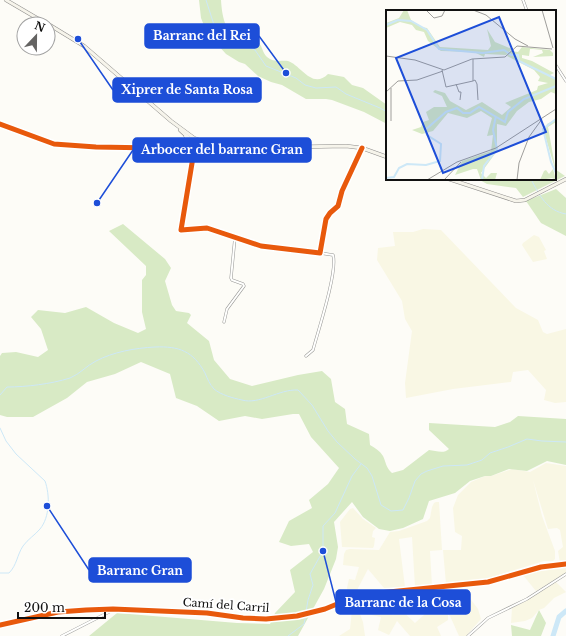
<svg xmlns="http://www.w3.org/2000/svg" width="566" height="636" viewBox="0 0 566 636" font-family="'Libre Baskerville',serif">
	<rect width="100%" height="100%" fill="#fdfcf7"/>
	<!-- farmland -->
	<g fill="#f9f7e4">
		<path d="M423 229 441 230 516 308 538 320 543 332 547 334 566 329V402L555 403 544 400 546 390 528 370 513 372 511 382 453 389 406 398 405 383 412 331 405 319 402 301 377 260 378 248 395 246 393 232H413Z"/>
		<path d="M534 235 539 237 546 250 544 251 547 259 533 262 522 245 523 243Z"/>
		<path d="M546 463 566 466V563H560L558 551 563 547 560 530 557 528 548 529 533 480 542 516 555 551V559L553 561H544L492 577 486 580 446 584 443 550H461L462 536 455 532 453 508 458 495 471 482 485 476H491L512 469 530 472Z"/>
		<path d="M436 502H439L442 550 430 551 432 586 415 587 412 537 399 539 405 587 384 588 368 569 356 592H348L347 588 349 579 355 580 359 567 343 565 344 554 346 550 350 549 379 550 390 532 399 531 427 521 430 518 432 507 434 503Z"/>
		<path d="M353 508 363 519 376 528 373 531 372 537 375 538 374 546 373 548 342 547 340 522 350 509Z"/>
		<path d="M566 567V573L536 591 523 575 548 568Z"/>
		<path d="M556 582 566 592 554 598 544 608 539 610 532 618 525 621 511 623 512 608 524 602Z"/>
		<path d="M462 588 478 609 481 619 466 636H459L450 616 445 611 448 615V620L437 627 441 636H410L397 621 389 635 378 630 381 617 362 613 355 599 367 596 374 598 377 604V601L393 615 401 610 415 623 424 615 431 606 424 596 415 597 409 591Z"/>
		<path d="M352 600 358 609 363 622 365 636H339L350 629 352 610 342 607 344 605Z"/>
	</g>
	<!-- forest -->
	<g fill="#d8eac5">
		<path d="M199 0H221C222 14 224 33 240 38 245 39 250 38 256 40 263 45 262 53 267 57 274 63 281 60 288 61 301 65 312 90 328 74L344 77 352 85 363 88 387 105V124L364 112 332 100 326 99H306L282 85 271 82 258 76 245 64 239 62 226 54 207 33 201 18Z"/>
		<path d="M555 169 565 176 523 197 516 188 487 184 478 179H555Z"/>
		<path d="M556 189 566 198V236L541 223 526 201Z"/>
		<path d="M123 224 165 259 171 268 165 281 172 305 176 311 189 313 191 315 187 323 209 341 214 360 230 379 252 386 298 375 322 371 331 379 335 402 345 409 347 424 369 434 370 445C375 448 380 451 383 456 386 462 386 468 392 473L403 470 429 450C436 451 444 454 449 449L429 430V423L495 427 510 422 518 416 566 419V465L547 461 527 471 509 469 491 476H485L470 481 455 493 429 501 423 519 403 528 390 531 379 529 363 517 352 502 334 522 338 547 336 559 324 589 298 636H89L117 613 237 623 270 624 275 613 295 592 290 570 313 552 309 544 291 546 279 542 289 521 312 508 309 500 328 484 339 468 311 437 299 414H293L262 419 245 416 219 421 197 406 176 398 170 374 141 362 115 374 87 382 67 398 33 417H7L0 415V356L2 353 16 352 38 357 48 350 41 329 31 317 38 310 65 313 86 307 114 323 138 333 146 329 142 312V280L146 275V266L109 231Z"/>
		<path d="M539 610 546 623 541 636H512L511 625 530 630Z"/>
	</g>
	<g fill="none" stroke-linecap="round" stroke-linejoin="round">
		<!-- stream -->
		<g stroke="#cde8f7" stroke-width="1">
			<path d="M206 0 215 28 220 37 235 40 250 48 255 50 266 66 296 78 305 85 316 88 336 87 346 94 380 108 387 112"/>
			<path d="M531 179C539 195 547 211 566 214"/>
			<path d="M0 395 7 387C26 387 51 384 70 378 80 374 86 366 96 361 113 352 135 348 155 347 179 346 193 351 205 373 207 378 210 385 214 389 221 395 233 398 242 400 259 405 279 389 298 390L312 405 328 431 337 442 355 459 367 468 372 476 381 505 391 511 403 510 409 498 415 481 421 474 427 471 443 466 467 465 482 460 490 453 508 447 527 439 542 441 566 442"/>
			<path d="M0 428 6 441 16 454 45 481C50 495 50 517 40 529 35 535 28 539 23 546 17 555 17 565 9 573H0"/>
			<path d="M306 612 308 600 313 585 310 574 323 551V526L335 513 352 476 361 464"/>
			<path d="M288 636 304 624 306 615"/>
		</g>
		<!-- river -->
		<path stroke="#cde8f7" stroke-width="5" d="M553 636 559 617 566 611"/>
		<!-- minor casing -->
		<g stroke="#979795" stroke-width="3">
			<g id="minor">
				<path d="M523 0 527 11"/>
				<path d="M555 64 566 81"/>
				<path d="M0 124 54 144 96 147 212 149"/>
				<path d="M195 145 181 230 207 228 261 246 320 253 326 219 330 213 338 206 342 191 362 148"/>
				<path d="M184 147 189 142 185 136"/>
				<path d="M183 148 194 145"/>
				<path d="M224 322 227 309 244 286 243 284 232 280 231 278 235 237"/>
				<path d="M306 356 313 350C318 331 338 271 333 255L320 253"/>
				<path d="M62 636 113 610"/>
				<path d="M468 636 488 618 527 599 566 574"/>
			</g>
		</g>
		<!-- tertiary casing -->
		<g stroke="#979795" stroke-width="4">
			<path id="tertiary" d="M0 625 58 612 86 610 113 609 207 613 243 618 266 619 297 616 325 609 359 595 488 582 541 567 566 564"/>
		</g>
		<!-- secondary casing -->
		<g stroke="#8e8d8b" stroke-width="4">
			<g id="secondary">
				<path d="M6 0 47 24"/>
				<path d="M48 24 84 46 171 121 194 138 214 146 237 148"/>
				<path d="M180 130C192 142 206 149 223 149"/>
				<path d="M237 148 346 146 362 148 387 157"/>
				<path d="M449 179 516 201 525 200 566 179"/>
			</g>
		</g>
		<!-- minor -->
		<use href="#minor" stroke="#fffffe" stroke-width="2"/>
		<!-- tertiary -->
		<use href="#tertiary" stroke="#fffffe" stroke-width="3"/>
		<!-- secondary -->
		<use href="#secondary" stroke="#f6f4eb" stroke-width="3"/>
		<!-- cycleway casing -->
		<g stroke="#fff" stroke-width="8">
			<g id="cycleway">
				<path d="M0 124 54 144 96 147 213 149"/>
				<path d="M195 145 181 230 207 228 261 246 320 253 326 219 330 213 338 206 342 191 362 148"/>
				<path d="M0 625 58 612 86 610 113 609 207 613 243 618 266 619 297 616 325 609 359 595 488 582 541 567 566 564"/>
			</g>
		</g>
		<!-- cycleway -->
		<use href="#cycleway" stroke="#e8590c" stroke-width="5"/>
	</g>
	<g text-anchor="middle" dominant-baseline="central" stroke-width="4" stroke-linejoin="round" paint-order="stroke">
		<!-- street labels -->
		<g font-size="11" fill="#111" stroke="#fff">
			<text transform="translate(226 605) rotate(4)">Camí del Carril</text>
		</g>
	</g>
	<!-- overview -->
	<g transform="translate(386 10)">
		<rect width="170" height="170" fill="#fdfcf7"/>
		<path d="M18 0H21L25 10 35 17 41 18 54 37 102 40 105 36 101 19 109 32 126 39 120 45 99 44 98 47 88 42 55 41 42 31 38 22 30 20 26 15 14 12 0 18V13L13 8ZM136 37 164 40 167 43V46L147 47 157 43 156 40 147 39H144L143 46 136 45V48L146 51 168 63 164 65 170 70V84L165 82 155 89 143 92 131 101 120 116 111 114V141L95 163 100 168 105 163H111L109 170H95L91 159H87L69 165 76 151 105 141 107 125 101 126 106 108 95 101 81 108 62 103 47 121 36 124 26 120 35 117 37 112 43 110 40 102 48 97H61L56 86 47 82 49 80 59 83 64 91 80 100 96 92 116 105 125 97 119 93 151 80 152 76 162 73 152 71 154 67 148 60 121 46 125 41 132 42ZM170 109V112L162 117 170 162 158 122 161 114ZM167 159 170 170 166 168 154 170 158 161 160 160 163 164Z" fill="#d8eac5"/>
		<path fill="none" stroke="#cde8f7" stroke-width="2" d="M0 15 12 10 25 11 41 20 53 39 97 43 118 40 125 45H132L133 51 170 69M170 109 157 119 165 152 170 163M0 168 8 167 13 158 21 154 40 155 54 151 55 134 41 125 39 120 60 102 71 98 77 103H84L93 97 119 112 122 102 138 89 170 76M96 170 98 156 111 139 107 120 110 106"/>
		<path fill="none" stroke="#9f9e9b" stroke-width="1" d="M40 0 48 8 56 6 59 0M87 0 100 5 129 29 142 36M156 0 167 38M0 46 29 50 58 60 86 49 119 47 131 36 166 39M56 60 60 77 87 71V49M87 71 89 70 91 74 92 90M70 74 73 82H75L74 90M5 78V111M0 82 12 71 31 70 57 61M41 170 71 152 110 138 170 99M58 170 75 152M131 170 133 153 143 127 156 109"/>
		<path fill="#1d4ed8" fill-opacity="0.15" stroke="#1d4ed8" stroke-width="2" d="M113 7 160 122 57 163 10 48Z"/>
		<rect width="170" height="170" fill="none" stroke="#111" stroke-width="2"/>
	</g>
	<!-- callouts -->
	<path fill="none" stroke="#1d4ed8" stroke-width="1.5" d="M286 73L259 36M78 39L113 90M97 203L133 150M47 506L89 570M323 551L336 602"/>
	<g fill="#1d4ed8" stroke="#fff" stroke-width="1.5">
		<circle cx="286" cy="73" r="4"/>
		<circle cx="78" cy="39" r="4"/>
		<circle cx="97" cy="203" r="4"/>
		<circle cx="47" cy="506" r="4"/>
		<circle cx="323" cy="551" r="4"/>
	</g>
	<g fill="#1d4ed8" stroke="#1d4ed8" stroke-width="1.5">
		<rect x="145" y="24" width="114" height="24" rx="4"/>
		<rect x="113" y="78" width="148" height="24" rx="4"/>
		<rect x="133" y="138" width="178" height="24" rx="4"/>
		<rect x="89" y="558" width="102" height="24" rx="4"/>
		<rect x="336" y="590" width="134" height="24" rx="4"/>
	</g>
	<g font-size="12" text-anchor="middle" font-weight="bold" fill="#fff">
		<text x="202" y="40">Barranc del Rei</text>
		<text x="187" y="94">Xiprer de Santa Rosa</text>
		<text x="222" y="154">Arbocer del barranc Gran</text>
		<text x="140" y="575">Barranc Gran</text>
		<text x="403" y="607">Barranc de la Cosa</text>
	</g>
	<!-- north arrow -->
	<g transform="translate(36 36) rotate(22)"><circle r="19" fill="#ffffff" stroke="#a0a0a0"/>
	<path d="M0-3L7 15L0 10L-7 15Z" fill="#646362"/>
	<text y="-6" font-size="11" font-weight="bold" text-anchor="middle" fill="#111111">N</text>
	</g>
	<!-- scale -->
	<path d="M18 612v6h87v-6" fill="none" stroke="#111111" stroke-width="2"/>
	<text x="24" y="612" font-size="12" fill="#111111" stroke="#ffffff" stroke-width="3" paint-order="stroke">200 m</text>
</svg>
